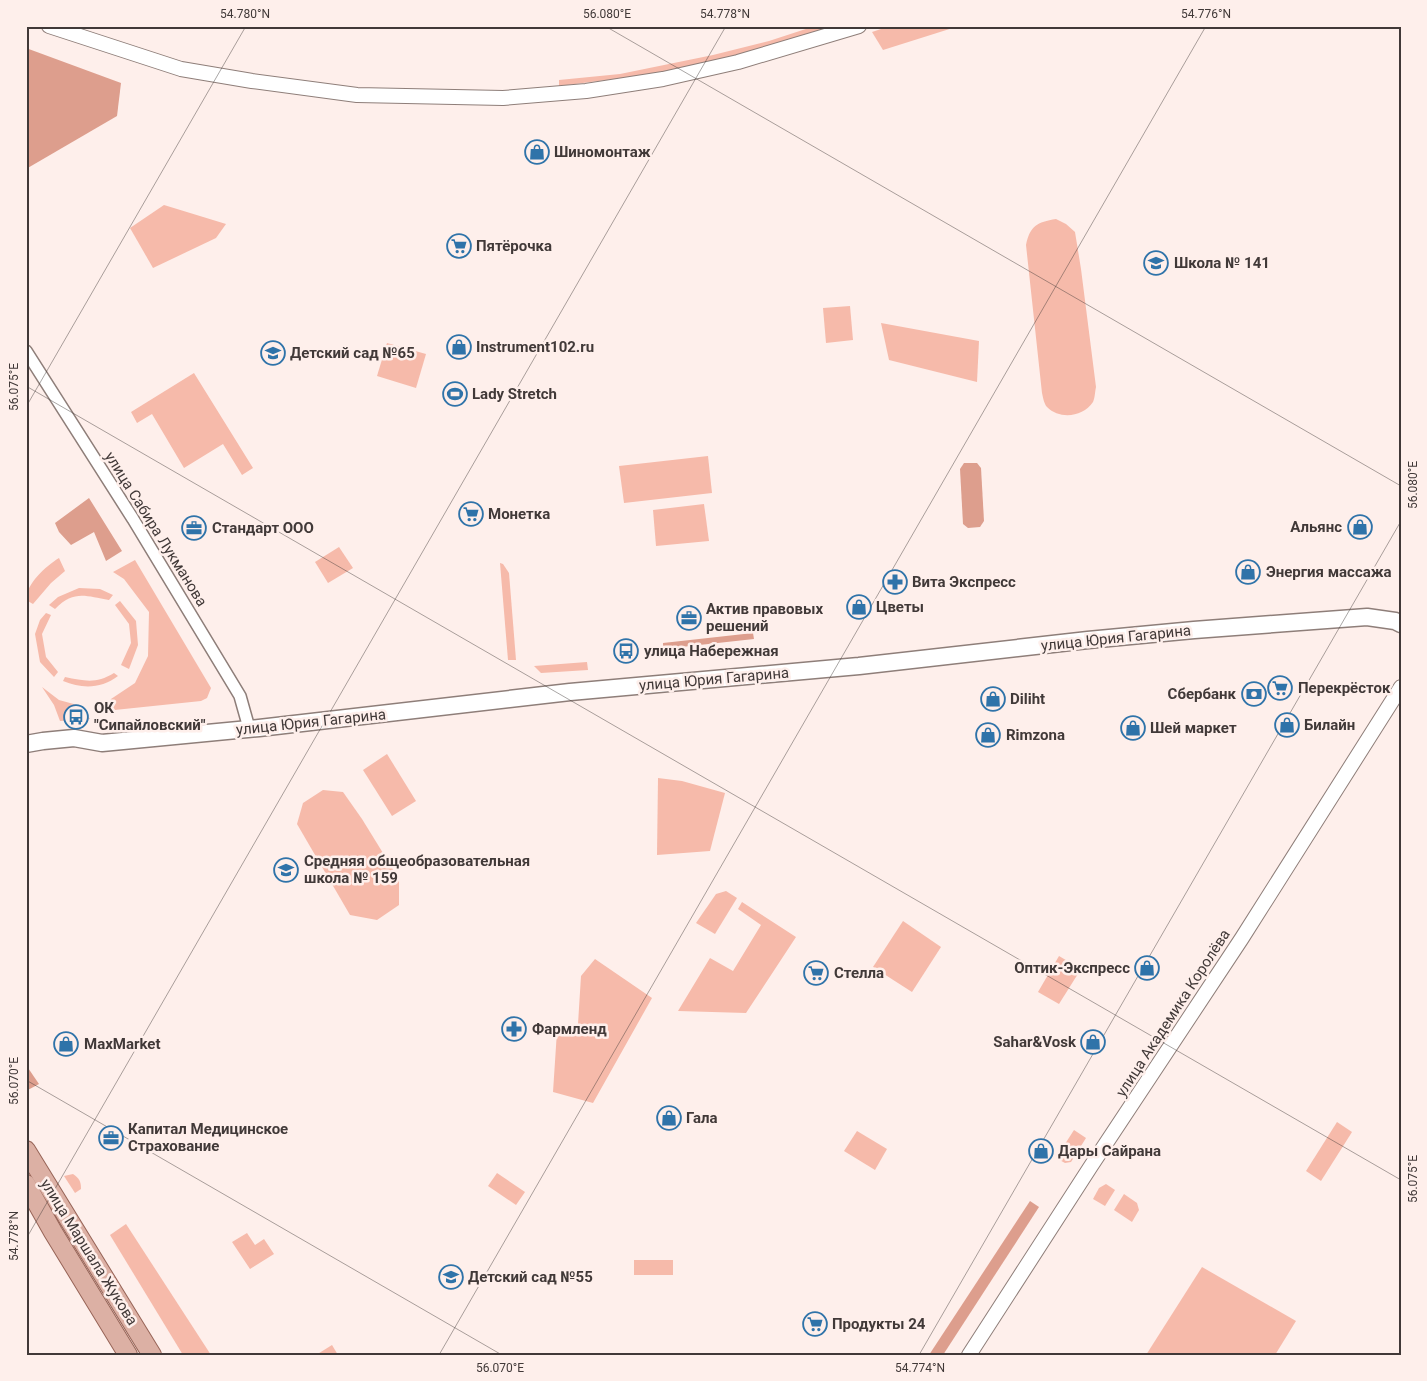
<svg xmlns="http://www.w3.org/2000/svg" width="1427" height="1381" viewBox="0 0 1427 1381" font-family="Roboto,sans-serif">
	<rect width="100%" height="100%" fill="#feefeb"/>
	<!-- green -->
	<g fill="#f6baaa">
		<path d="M815 26H841C786 42 731 58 676 69 637 77 598 81 559 86V80L620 74 713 55 769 41Z"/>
		<path d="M890 26H959L883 50 872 32Z"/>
		<path d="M164 205 226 224 216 238 153 268 130 228Z"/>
		<path d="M1056 219 1066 224 1075 232 1081 269 1096 387C1095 391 1095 398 1093 402 1083 417 1060 420 1047 407 1044 404 1043 397 1042 393L1026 245C1030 226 1037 222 1056 219Z"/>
		<path d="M850 306 853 340 826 343 823 308Z"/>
		<path d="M881 323 979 341 977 382 889 360Z"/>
		<path d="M387 343 426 354 416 388 377 376Z"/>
		<path d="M194 373 253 468 242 475 223 444 184 468 152 414 137 423 131 412Z"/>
		<path d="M708 456 712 493 624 503 619 466Z"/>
		<path d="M704 504 709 541 656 546 653 510Z"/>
		<path d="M339 547 353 568 328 583 315 562Z"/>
		<path d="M59 558 65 571 51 583 33 604 26 600C26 584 46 566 59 558Z"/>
		<path d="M135 560 211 688 207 698 201 701 105 711 111 699 135 683 148 656 149 612 124 579 113 572Z"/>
		<path d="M500 563 503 564 509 573 516 660H508Z"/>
		<path d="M79 588 100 589 113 595 109 600C85 596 74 590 55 609L49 605 58 597Z"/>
		<path d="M120 601 136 621 138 645 129 669 121 665 131 643 129 624 115 605Z"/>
		<path d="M46 613 51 615 42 634 46 657 58 672 54 677 40 662 35 634 40 620Z"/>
		<path d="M587 662 588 670 541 673 534 666Z"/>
		<path d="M114 673 118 676C101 689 82 689 63 681L65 677C85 681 96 684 114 673Z"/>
		<path d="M42 687 59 700 81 706 90 719 60 721 54 705Z"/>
		<path d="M387 754 416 801 392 816 363 770Z"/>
		<path d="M658 778 682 781 725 793 710 851 657 855Z"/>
		<path d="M323 790 343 792 362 819 399 879V905L377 920 350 915 297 824 303 803Z"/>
		<path d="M726 891 737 898 715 934 696 923 716 894Z"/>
		<path d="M742 902 796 937 746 1013 678 1011 710 958 733 971 761 925 738 909Z"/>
		<path d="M903 921 941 947 912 992 873 967Z"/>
		<path d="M1059 956 1081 969 1059 1004 1038 992Z"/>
		<path d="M595 959 652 998 593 1103 553 1092 557 1031 578 1024 581 976Z"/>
		<path d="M1337 1122 1352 1132 1321 1181 1306 1171Z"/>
		<path d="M1074 1130 1086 1138 1071 1162 1065 1163 1056 1158Z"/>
		<path d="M857 1131 887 1149 875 1170 844 1151Z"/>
		<path d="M497 1173 525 1192 516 1205 488 1186Z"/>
		<path d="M73 1174C79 1178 81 1181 81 1189L75 1193 64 1176Z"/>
		<path d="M1106 1184 1115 1190 1105 1206 1093 1199 1099 1188Z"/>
		<path d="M1124 1194 1137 1203 1139 1210 1132 1222 1114 1210Z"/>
		<path d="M126 1224 211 1355H183L110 1235Z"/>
		<path d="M247 1233 255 1245 264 1239 274 1254 250 1269 232 1242Z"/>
		<rect x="634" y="1260" width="39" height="15"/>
		<path d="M1202 1267 1296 1321 1275 1355H1146Z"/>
		<path d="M332 1345 338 1355H316Z"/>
	</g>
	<!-- forest -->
	<g fill="#dd9e8d">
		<path d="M26 48 121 83 117 116 26 169Z"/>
		<path d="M964 463H977L981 468 984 521 980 527 968 528 963 524 960 469Z"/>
		<path d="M89 498 122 551 106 561 94 532 71 545 59 532 55 523Z"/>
		<path d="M753 633 754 639 663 649V643Z"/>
		<path d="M26 1065 39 1084 26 1091Z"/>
		<path d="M1030 1201 1039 1207 943 1355H929Z"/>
	</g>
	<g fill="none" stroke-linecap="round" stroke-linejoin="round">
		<!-- minor casing -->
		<g stroke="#8e7e79" stroke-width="14">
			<path id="minor" d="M26 351 133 519 240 696 249 728"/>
		</g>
		<!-- tertiary casing -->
		<g stroke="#8e7e79" stroke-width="16">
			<g id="tertiary">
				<path d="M49 26 181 69 252 81 357 95 503 98 586 91 663 79 738 62 859 26"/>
				<path d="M969 1355 1091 1166 1242 938 1401 687"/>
			</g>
		</g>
		<!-- secondary casing -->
		<g stroke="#8e7e79" stroke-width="19">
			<path id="secondary" d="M26 744 43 741 74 738 102 743 259 728 570 692 859 666 1088 640 1194 630 1367 617 1395 621 1401 624"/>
		</g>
		<!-- primary casing -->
		<g stroke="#976457" stroke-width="20">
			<g id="primary">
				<path d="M26 1150 152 1355"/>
				<path d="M26 1184 53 1232 128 1355"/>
			</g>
		</g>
		<!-- minor -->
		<use href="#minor" stroke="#fff" stroke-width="11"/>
		<!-- tertiary -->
		<use href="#tertiary" stroke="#fff" stroke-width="14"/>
		<!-- secondary -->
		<use href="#secondary" stroke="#fff" stroke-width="16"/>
		<!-- primary -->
		<use href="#primary" stroke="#dcb0a4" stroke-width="18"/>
	</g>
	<!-- ticks -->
	<path fill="none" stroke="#413938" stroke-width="1" stroke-opacity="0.45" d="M605 26 1401 486M26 386 1401 1180M26 407 246 26M26 1080 502 1355M26 1239 726 26M439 1355 1206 26M919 1355 1401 521M1399 1355 1401 1352"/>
	<!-- icons -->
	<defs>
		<g id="shop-ring" transform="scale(1.25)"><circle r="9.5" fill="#feefeb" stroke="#2f73a9" stroke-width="1.5"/><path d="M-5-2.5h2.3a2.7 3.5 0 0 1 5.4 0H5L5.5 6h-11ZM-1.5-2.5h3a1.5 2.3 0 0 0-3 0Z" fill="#2f73a9"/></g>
		<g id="supermarket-ring" transform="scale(1.25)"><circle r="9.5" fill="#feefeb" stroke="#2f73a9" stroke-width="1.5"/><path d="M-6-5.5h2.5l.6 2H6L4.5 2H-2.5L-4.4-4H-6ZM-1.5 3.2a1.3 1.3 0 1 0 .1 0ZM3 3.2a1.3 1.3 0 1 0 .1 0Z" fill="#2f73a9"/></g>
		<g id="school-ring" transform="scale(1.25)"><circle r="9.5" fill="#feefeb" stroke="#2f73a9" stroke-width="1.5"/><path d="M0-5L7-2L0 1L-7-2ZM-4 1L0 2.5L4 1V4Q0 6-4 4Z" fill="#2f73a9"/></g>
		<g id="stadium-ring" transform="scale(1.25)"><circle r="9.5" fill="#feefeb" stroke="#2f73a9" stroke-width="1.5"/><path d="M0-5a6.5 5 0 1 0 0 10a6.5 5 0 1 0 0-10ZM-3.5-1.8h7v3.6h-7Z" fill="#2f73a9"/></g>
		<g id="office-ring" transform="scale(1.25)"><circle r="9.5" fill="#feefeb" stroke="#2f73a9" stroke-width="1.5"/><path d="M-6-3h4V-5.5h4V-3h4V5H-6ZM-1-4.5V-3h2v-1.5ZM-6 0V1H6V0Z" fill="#2f73a9"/></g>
		<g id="pharmacy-ring" transform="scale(1.25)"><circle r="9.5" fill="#feefeb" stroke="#2f73a9" stroke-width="1.5"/><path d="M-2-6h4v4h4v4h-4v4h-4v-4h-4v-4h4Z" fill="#2f73a9"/></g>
		<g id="bus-ring" transform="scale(1.25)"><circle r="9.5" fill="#feefeb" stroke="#2f73a9" stroke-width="1.5"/><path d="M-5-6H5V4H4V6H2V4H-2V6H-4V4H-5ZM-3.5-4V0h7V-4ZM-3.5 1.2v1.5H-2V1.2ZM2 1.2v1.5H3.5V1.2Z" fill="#2f73a9"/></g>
		<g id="bank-ring" transform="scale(1.25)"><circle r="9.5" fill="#feefeb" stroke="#2f73a9" stroke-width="1.5"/><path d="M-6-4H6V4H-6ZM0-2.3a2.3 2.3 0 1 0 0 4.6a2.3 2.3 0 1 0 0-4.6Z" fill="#2f73a9"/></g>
	</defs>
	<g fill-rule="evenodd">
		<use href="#shop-ring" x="537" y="152"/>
		<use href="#supermarket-ring" x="459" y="246"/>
		<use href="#school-ring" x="1156" y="263"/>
		<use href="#shop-ring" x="459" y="347"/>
		<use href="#school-ring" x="273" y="353"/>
		<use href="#stadium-ring" x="455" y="394"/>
		<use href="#supermarket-ring" x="471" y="514"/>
		<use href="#shop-ring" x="1360" y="527"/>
		<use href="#office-ring" x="194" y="528"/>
		<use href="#shop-ring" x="1248" y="572"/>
		<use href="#pharmacy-ring" x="895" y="582"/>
		<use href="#shop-ring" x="859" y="607"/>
		<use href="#office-ring" x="689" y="618"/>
		<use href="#bus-ring" x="626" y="651"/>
		<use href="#supermarket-ring" x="1280" y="688"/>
		<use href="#bank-ring" x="1254" y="694"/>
		<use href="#shop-ring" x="993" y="699"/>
		<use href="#bus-ring" x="76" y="717"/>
		<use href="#shop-ring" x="1287" y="725"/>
		<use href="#shop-ring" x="1133" y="728"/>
		<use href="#shop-ring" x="988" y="735"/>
		<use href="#school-ring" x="286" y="870"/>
		<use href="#shop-ring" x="1147" y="968"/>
		<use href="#supermarket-ring" x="816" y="973"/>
		<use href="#pharmacy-ring" x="514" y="1029"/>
		<use href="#shop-ring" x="1093" y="1042"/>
		<use href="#shop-ring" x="66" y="1044"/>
		<use href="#shop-ring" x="669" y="1118"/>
		<use href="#office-ring" x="111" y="1138"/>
		<use href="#shop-ring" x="1041" y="1151"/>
		<use href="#school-ring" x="451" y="1277"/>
		<use href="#supermarket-ring" x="815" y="1324"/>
	</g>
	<g text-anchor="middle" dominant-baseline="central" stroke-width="5" stroke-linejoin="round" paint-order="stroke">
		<!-- poi labels -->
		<g font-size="15" font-weight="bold" fill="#413938" stroke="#feefeb" text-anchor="start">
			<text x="554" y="152">Шиномонтаж</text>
			<text x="476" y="246">Пятёрочка</text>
			<text x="1174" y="263">Школа № 141</text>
			<text x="476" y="347">Instrument102.ru</text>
			<text x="290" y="353">Детский сад №65</text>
			<text x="472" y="394">Lady Stretch</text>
			<text x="488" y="514">Монетка</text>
			<text x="1342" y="527" text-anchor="end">Альянс</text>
			<text x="212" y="528">Стандарт ООО</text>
			<text x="1266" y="572">Энергия массажа</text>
			<text x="912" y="582">Вита Экспресс</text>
			<text x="876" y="607">Цветы</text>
			<text x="706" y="609">Актив правовых<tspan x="706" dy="17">решений</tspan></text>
			<text x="644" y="651">улица Набережная</text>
			<text x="1298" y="688">Перекрёсток</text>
			<text x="1236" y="694" text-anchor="end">Сбербанк</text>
			<text x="1010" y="699">Diliht</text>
			<text x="94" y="708">ОК<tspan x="94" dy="17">"Сипайловский"</tspan></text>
			<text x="1304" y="725">Билайн</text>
			<text x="1150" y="728">Шей маркет</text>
			<text x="1006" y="735">Rimzona</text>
			<text x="304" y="861">Средняя общеобразовательная<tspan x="304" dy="17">школа № 159</tspan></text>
			<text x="1130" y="968" text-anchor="end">Оптик-Экспресс</text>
			<text x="834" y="973">Стелла</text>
			<text x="532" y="1029">Фармленд</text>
			<text x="1076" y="1042" text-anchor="end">Sahar&amp;Vosk</text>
			<text x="84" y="1044">MaxMarket</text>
			<text x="686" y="1118">Гала</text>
			<text x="128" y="1129">Капитал Медицинское<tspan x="128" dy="17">Страхование</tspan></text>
			<text x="1058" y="1151">Дары Сайрана</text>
			<text x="468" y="1277">Детский сад №55</text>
			<text x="832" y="1324">Продукты 24</text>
		</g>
		<!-- street labels -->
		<g font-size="15" fill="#413938" stroke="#feefeb">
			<text transform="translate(156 529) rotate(58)">улица Сабира Лукманова</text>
			<text transform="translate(1116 638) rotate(-6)">улица Юрия Гагарина</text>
			<text transform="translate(714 679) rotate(-5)">улица Юрия Гагарина</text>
			<text transform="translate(311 722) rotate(-6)">улица Юрия Гагарина</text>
			<text transform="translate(1173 1013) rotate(-57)">улица Академика Королёва</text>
			<text transform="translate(89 1252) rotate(58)">улица Маршала Жукова</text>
		</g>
	</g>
	<!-- border -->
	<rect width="1427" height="1381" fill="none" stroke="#feefeb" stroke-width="55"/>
	<rect x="28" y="28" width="1372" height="1326" fill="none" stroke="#413938" stroke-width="2"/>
	<g font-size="12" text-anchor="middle" fill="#413938">
		<text x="245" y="18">54.780°N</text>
		<text x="607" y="18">56.080°E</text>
		<text x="725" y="18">54.778°N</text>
		<text x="1206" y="18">54.776°N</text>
		<text transform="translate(14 387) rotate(-90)" y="4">56.075°E</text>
		<text transform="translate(1413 485) rotate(-90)" y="4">56.080°E</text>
		<text transform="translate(14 1081) rotate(-90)" y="4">56.070°E</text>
		<text transform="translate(1413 1179) rotate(-90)" y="4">56.075°E</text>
		<text transform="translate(14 1236) rotate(-90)" y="4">54.778°N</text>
		<text x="500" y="1372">56.070°E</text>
		<text x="920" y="1372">54.774°N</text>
	</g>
</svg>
